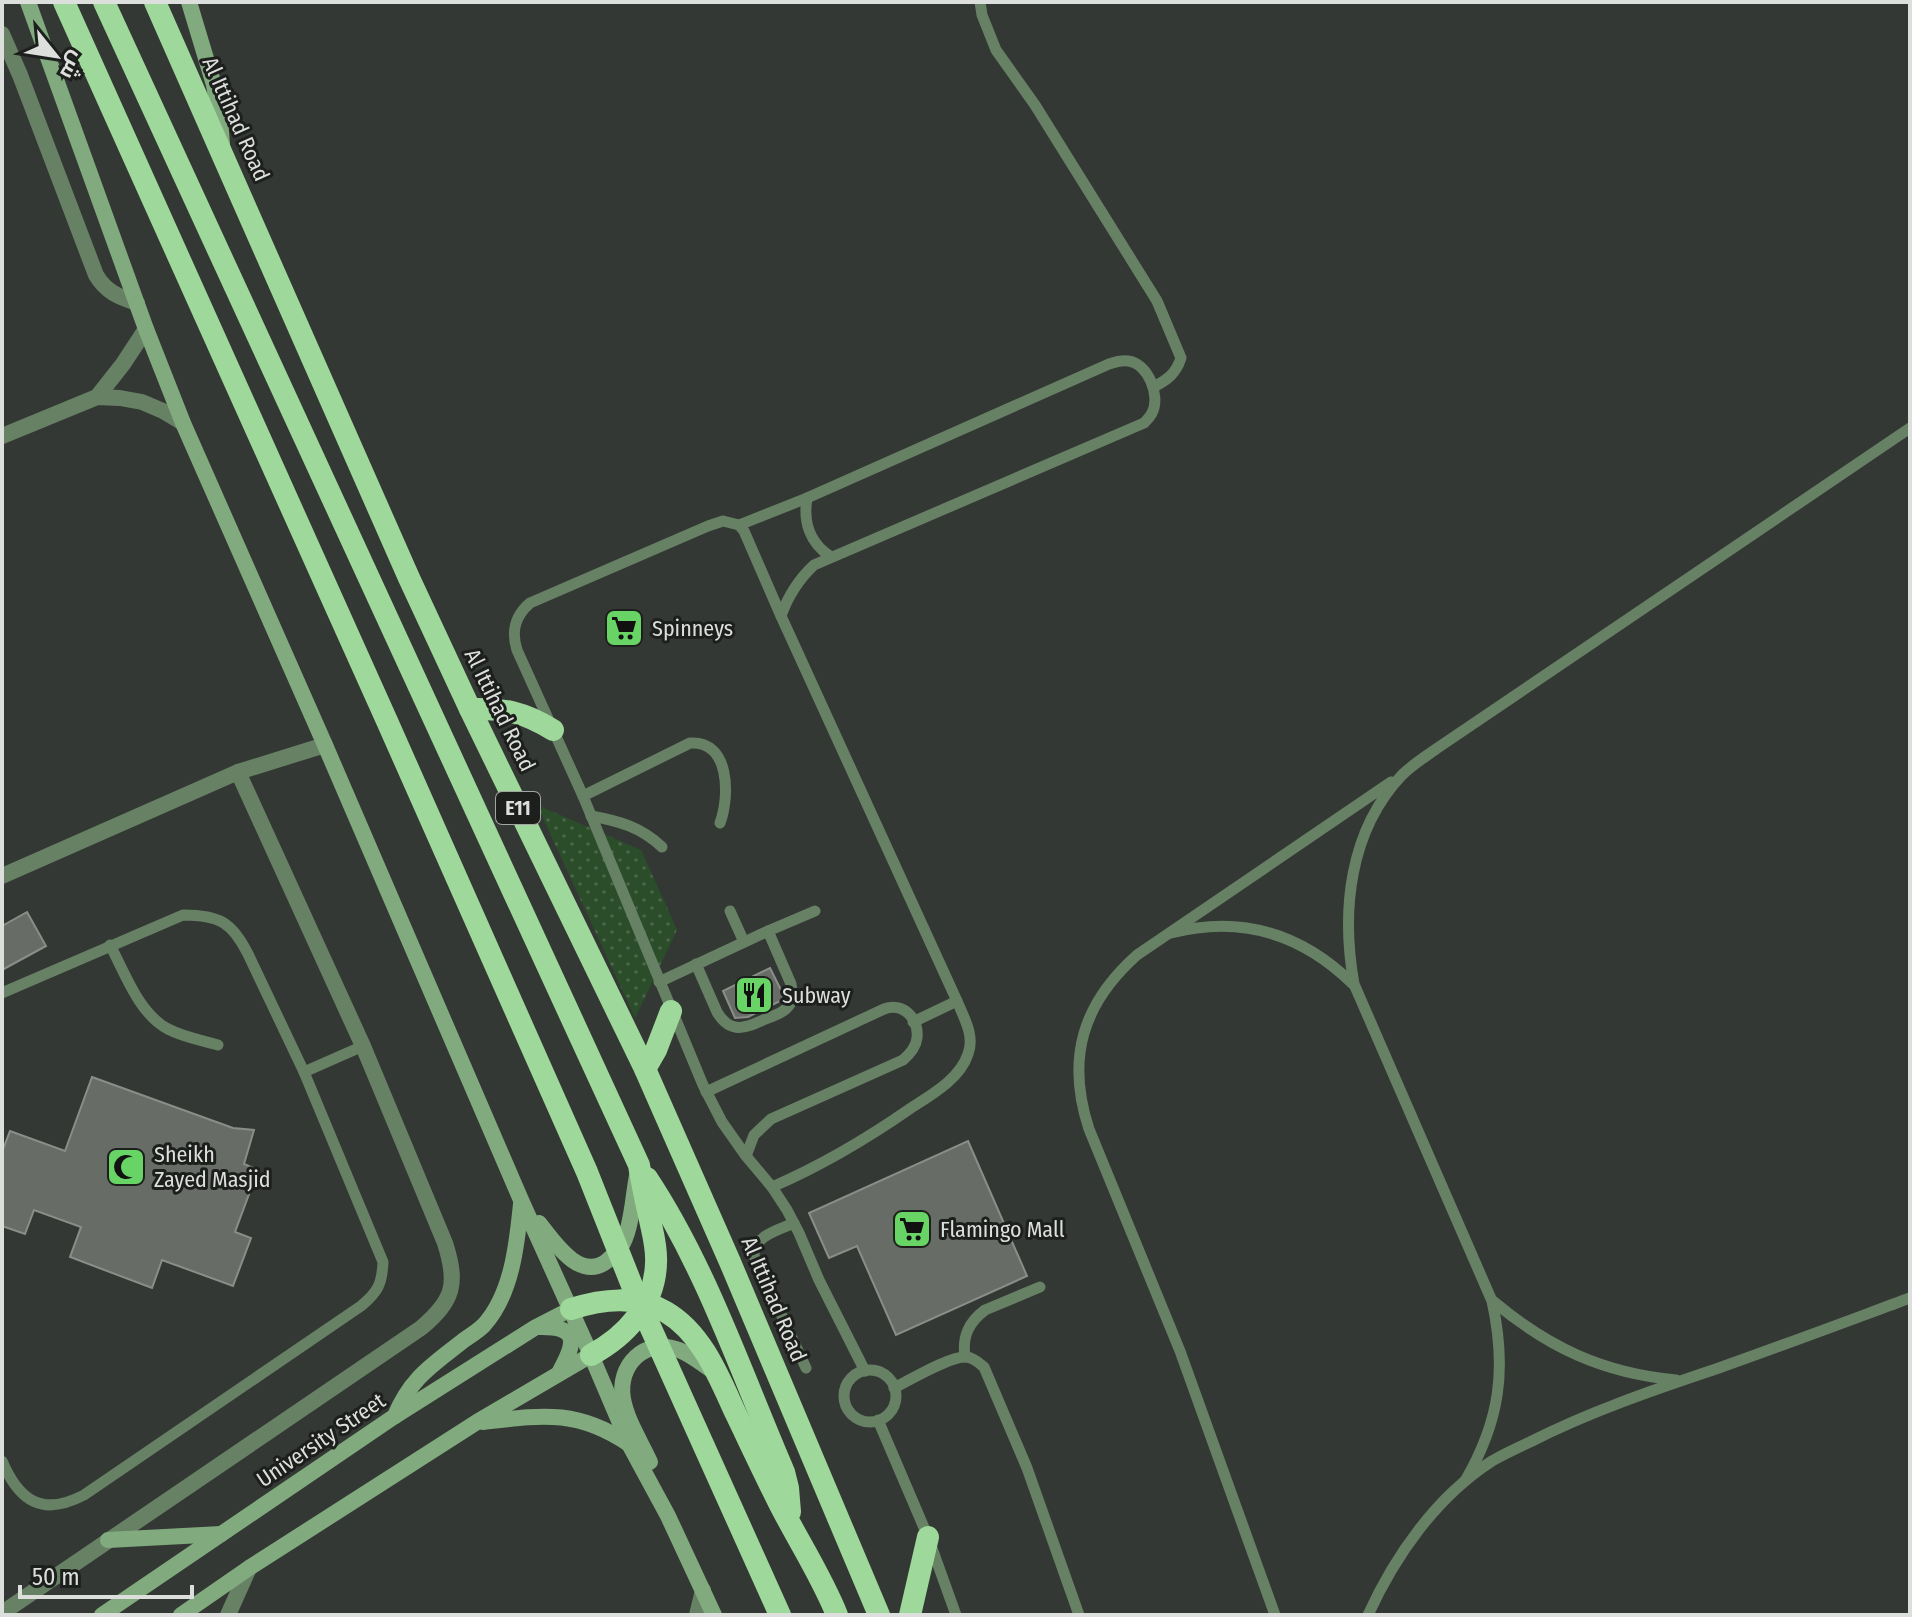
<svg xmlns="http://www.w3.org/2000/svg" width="1912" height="1617" viewBox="0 0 1912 1617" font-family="'Fira Sans Condensed',Cairo,sans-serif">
	<defs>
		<pattern id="grass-dots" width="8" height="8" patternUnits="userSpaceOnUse" patternTransform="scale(2)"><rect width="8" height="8" fill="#2b4d2a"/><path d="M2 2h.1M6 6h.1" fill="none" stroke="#496648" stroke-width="1.8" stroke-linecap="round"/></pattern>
	</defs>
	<rect width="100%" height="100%" fill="#343834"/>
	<!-- grass -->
	<path fill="url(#grass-dots)" d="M537 805 641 850 677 930 635 1018Z"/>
	<!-- building -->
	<g fill="#676c67" stroke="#8a8e89" stroke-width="2">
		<path d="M27 912 46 946 2 970V926Z"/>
		<path d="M770 968 783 994 782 1000 748 1017 735 1018 723 991Z"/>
		<path d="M92 1077 233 1128 254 1130 244 1164 258 1170 235 1232 251 1238 233 1286 162 1260 152 1288 70 1257 81 1227 34 1210 25 1234 2 1226V1152L10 1131 65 1151Z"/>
		<path d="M968 1141 1027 1276 896 1335 857 1246 829 1258 809 1213Z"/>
	</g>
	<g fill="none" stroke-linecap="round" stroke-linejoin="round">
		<!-- service -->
		<g stroke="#678165" stroke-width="11">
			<path d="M980 2 982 15 996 50 1035 105 1157 301 1181 358C1176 373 1168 380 1153 387"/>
			<path d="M807 498C803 522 810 543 830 556"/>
			<path d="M739 525 744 531 781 616 957 1001C964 1018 975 1036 968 1054 960 1079 931 1095 911 1108 865 1140 823 1165 772 1187"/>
			<path d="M781 616C788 596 799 579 814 565L1144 423C1146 421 1151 415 1152 413 1161 396 1148 363 1128 361 1121 360 1115 362 1109 364L807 498 739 525 723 521 708 526 530 603C515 616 511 631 517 650L583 796 703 1085 722 1122 746 1156 772 1187 787 1210 799 1233 819 1280 865 1371"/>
			<path d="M583 796 690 743C730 740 730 796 720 823"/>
			<path d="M591 816C619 821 641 827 662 847"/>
			<path d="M730 911 744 942"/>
			<path d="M1171 933C1241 915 1302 934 1353 984"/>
			<path d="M110 945C125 973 139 1014 168 1029 183 1037 201 1040 218 1045"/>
			<path d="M696 964 717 1012C731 1036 748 1027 768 1018 776 1015 785 1012 790 1004 793 997 792 991 791 984L768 931"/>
			<path d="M659 982 768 931 815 911"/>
			<path d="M2 993 183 915C219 915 232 922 248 954L304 1072 383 1262C382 1284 378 1292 361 1306L84 1495C42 1517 19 1501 2 1461"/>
			<path d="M913 1022 957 1001"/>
			<path d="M304 1072 363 1046"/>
			<path d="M706 1092 884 1009C903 1002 919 1018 917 1038 916 1047 910 1054 903 1060L771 1119 754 1135 746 1156"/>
			<path d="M794 1223C778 1230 753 1236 754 1256L806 1368"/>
			<path d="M1493 1301C1549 1348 1603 1373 1676 1380"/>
			<path d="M965 1357C962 1336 969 1322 985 1310L1040 1287"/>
			<circle cx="870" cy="1396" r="26"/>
			<path d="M894 1388C910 1380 951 1355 967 1357 974 1358 979 1363 984 1367L1027 1468 1079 1615"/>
			<path d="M878 1420 928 1537 956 1615"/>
			<path d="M1465 1481C1500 1421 1507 1369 1492 1301L1354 984C1341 911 1349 831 1402 775 1412 765 1425 757 1436 749L1910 428"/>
			<path d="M1275 1615 1180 1351 1089 1129C1066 1059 1082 1004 1137 955L1391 782"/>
			<path d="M1368 1615C1395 1556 1436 1497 1492 1461 1504 1454 1517 1448 1530 1442 1589 1412 1653 1390 1716 1369 1781 1346 1845 1322 1910 1298"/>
		</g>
		<!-- minor -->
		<g stroke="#678165" stroke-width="16">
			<path d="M2 34 20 75 96 275C106 292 119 297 137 303"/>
			<path d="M97 397 123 364 146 329"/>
			<path d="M2 436 97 397 120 398 142 402 163 411 183 423"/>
			<path d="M2 876 238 772 325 745"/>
			<path d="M2 1613 421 1328C454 1300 458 1284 445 1243L363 1046 238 772"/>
			<path d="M228 1615 249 1568"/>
			<path d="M697 1615 703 1590"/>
		</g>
		<!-- secondary -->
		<g stroke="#81ab7e" stroke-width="16">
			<path d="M28 2 146 329 183 423 325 745 521 1200 591 1355 629 1444 668 1516 714 1615"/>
			<path d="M189 2 214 85 220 119 222 144"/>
			<path d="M539 1223C554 1242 580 1282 607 1261 613 1256 620 1250 623 1243 632 1226 633 1195 637 1176"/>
			<path d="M539 1327C579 1326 576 1342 560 1371"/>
			<path d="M395 1416C411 1377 433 1365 464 1340 470 1336 478 1331 484 1325 512 1294 517 1244 521 1204"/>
			<path d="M483 1422C542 1415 577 1409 629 1444"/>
			<path d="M650 1462C641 1442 627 1421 623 1399 617 1365 645 1337 679 1350 692 1355 705 1366 716 1373"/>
			<path d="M108 1540 221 1534"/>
			<path d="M102 1615 395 1416 536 1327 571 1309"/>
			<path d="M181 1615 249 1568 477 1422 591 1355"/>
		</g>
		<!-- trunk -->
		<g stroke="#9ed89a" stroke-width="22">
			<path d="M64 2 387 721 587 1172 635 1293 780 1615"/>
			<path d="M104 2 639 1165C642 1184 646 1202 650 1220 653 1234 657 1248 656 1263 655 1305 626 1336 591 1355"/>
			<path d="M155 2 409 578 470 709 645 1069 730 1262 879 1615"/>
			<path d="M470 709C504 708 524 712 553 730"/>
			<path d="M645 1069 656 1050 671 1011"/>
			<path d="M647 1178C706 1267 742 1375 784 1472L788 1488 790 1512"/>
			<path d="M571 1309C603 1299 636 1295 666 1312 702 1333 719 1377 735 1412 749 1441 763 1471 778 1501 797 1539 821 1575 837 1615"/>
			<path d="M910 1615 928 1537"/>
		</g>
	</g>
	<!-- icons -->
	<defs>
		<g id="supermarket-square" transform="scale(2)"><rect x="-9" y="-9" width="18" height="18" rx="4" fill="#68d465" stroke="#1d1f1d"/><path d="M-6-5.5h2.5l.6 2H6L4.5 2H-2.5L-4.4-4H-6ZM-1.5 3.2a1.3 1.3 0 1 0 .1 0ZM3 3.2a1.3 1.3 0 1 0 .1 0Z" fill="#111"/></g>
		<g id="restaurant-square" transform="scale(2)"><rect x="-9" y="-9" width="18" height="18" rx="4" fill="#68d465" stroke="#1d1f1d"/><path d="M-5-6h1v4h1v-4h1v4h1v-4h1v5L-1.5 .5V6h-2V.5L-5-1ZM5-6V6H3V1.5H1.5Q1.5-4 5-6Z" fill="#111"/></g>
		<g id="mosque-square" transform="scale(2)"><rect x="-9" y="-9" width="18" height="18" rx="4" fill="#68d465" stroke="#1d1f1d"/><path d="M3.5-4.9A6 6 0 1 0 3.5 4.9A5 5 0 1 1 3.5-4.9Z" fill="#111"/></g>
	</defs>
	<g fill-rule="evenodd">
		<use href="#supermarket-square" x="624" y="628"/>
		<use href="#restaurant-square" x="754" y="995"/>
		<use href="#mosque-square" x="126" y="1167"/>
		<use href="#supermarket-square" x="912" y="1229"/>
	</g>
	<g text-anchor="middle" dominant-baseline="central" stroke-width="6" stroke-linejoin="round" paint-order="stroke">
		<!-- shield labels -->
		<rect fill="#1d1f1d" stroke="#a3a5a3" stroke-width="2" x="496" y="792" width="44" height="32" rx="6"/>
		<g font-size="20" font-weight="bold" fill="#dddfdd">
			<text x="518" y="808">E11</text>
		</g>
		<!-- street labels -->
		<g font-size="22" fill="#dddfdd" stroke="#1d1f1d">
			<text transform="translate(236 119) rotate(66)">Al Ittihad Road</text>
			<text transform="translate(500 710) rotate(64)">Al Ittihad Road</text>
			<text transform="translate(774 1299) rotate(67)">Al Ittihad Road</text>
			<text transform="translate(321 1440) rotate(-34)">University Street</text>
		</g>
		<!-- poi labels -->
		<g font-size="22" fill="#dddfdd" stroke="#1d1f1d" text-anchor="start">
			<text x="652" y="628">Spinneys</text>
			<text x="782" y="995">Subway</text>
			<text x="154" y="1154">Sheikh<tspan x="154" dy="25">Zayed Masjid</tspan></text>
			<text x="940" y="1229">Flamingo Mall</text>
		</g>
	</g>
	<!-- border -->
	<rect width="1912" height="1617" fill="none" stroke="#dddfdd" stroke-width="8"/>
	<!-- north arrow -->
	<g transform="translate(56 56) rotate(120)" stroke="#1d1f1d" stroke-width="6" paint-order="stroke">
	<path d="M0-6L14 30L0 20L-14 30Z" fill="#dddfdd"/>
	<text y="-12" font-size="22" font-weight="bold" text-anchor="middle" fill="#dddfdd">ش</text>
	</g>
	<!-- scale -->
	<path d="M20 1585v12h172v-12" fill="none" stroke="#dddfdd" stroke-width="4"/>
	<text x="32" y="1585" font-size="24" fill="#dddfdd" stroke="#1d1f1d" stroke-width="6" paint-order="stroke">50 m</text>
</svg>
